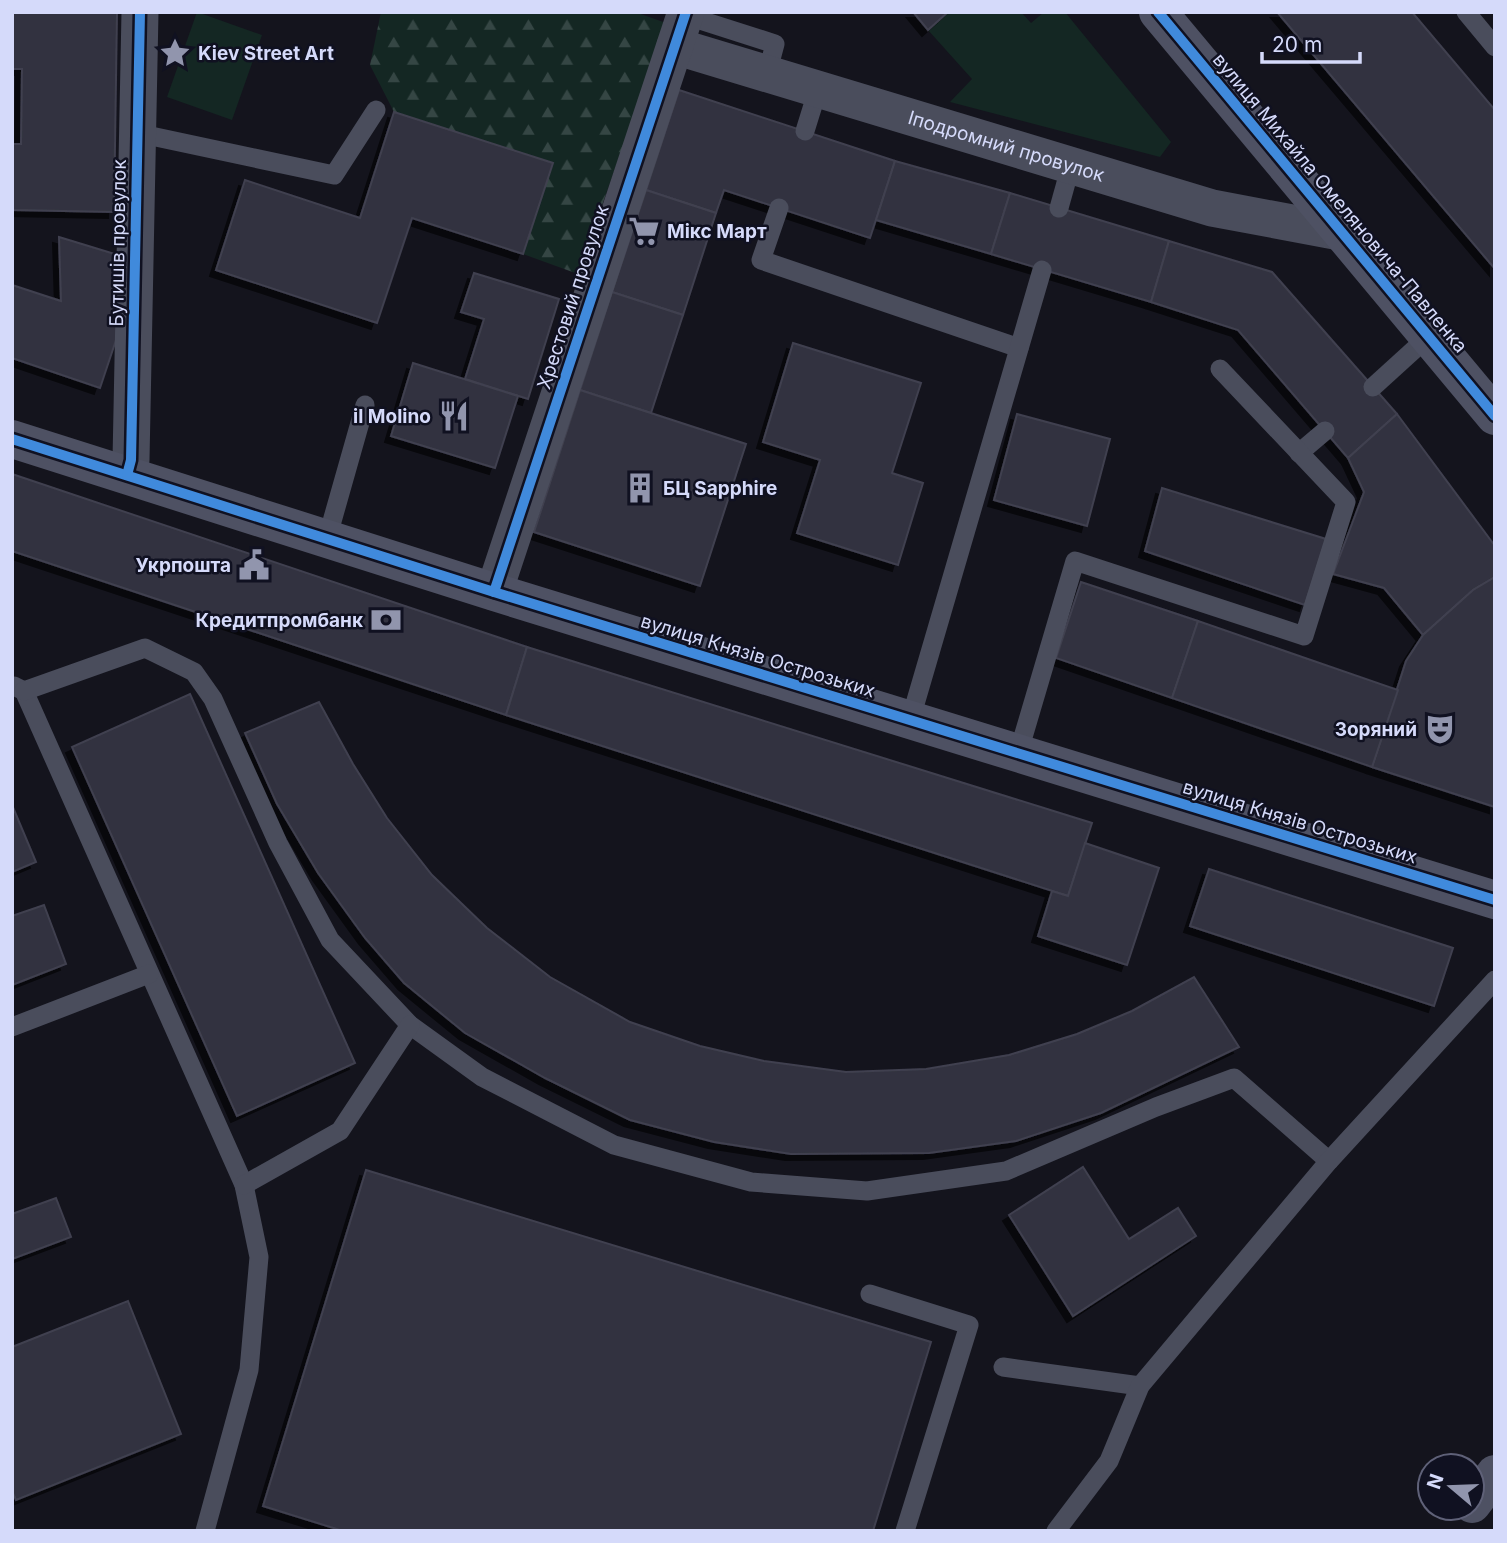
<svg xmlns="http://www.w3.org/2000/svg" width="1507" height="1543" viewBox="0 0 1507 1543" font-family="Inter,sans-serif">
	<defs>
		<pattern id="forest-firs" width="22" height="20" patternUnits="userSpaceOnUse" patternTransform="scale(1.75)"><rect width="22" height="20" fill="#142723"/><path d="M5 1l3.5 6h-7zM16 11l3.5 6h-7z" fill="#354644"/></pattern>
		<filter id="shadow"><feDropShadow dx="-6" dy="6" stdDeviation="0" flood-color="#0009"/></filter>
	</defs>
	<rect width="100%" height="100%" fill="#14141d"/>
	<!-- forest -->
	<path fill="url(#forest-firs)" d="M381 12H635L666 23 578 274 523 254 552 163 394 112 370 65Z"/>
	<!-- park -->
	<g fill="#142723">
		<path d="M197 12 262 35 232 120 167 97Z"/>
		<path d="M948 12H1021L1031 23 1044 12H1065L1171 142 1160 157 950 102 972 79 928 30Z"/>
	</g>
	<!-- building -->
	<g fill="#32333f" stroke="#404050" stroke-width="2" filter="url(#shadow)">
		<path d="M12 12H117L114 212 12 210V144H21L22 69H12Z"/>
		<path d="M913 12H948L928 30Z"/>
		<path d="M1277 12H1412L1495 110V269Z"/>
		<path d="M679 90 895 161 870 238 724 190 716 213 646 190Z"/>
		<path d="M394 112 553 163 523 254 412 218 377 323 216 270 245 180 360 218Z"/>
		<path d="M895 161 1010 193 991 254 876 220Z"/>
		<path d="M646 190 716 213 683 315 612 292Z"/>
		<path d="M1010 193 1169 241 1151 302 991 254Z"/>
		<path d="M59 237 118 255 122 322 100 388 12 358V285L61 301Z"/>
		<path d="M1169 241 1272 272 1397 414 1348 458 1238 330 1151 302Z"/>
		<path d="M474 273 559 299 528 399 465 379 484 319 461 312Z"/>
		<path d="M612 292 683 315 651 413 580 390Z"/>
		<path d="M793 343 921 383 892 473 923 483 898 565 797 533 820 460 763 442Z"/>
		<path d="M413 363 518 396 495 468 391 436Z"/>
		<path d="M580 390 746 444 700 586 534 532Z"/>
		<path d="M1017 414 1110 439 1087 526 994 500Z"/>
		<path d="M1397 414 1495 546V577L1473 590 1423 635 1384 588 1333 574 1364 492 1348 458Z"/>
		<path d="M12 474 527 647 506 715 12 551Z"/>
		<path d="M1162 488 1326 539 1305 605 1145 551Z"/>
		<path d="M1495 577V807L1372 767 1406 661 1423 635 1473 590Z"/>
		<path d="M1081 582 1198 621 1172 698 1056 658Z"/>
		<path d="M1198 621 1398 690 1372 767 1172 698Z"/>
		<path d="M527 647 1092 823 1068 896 506 715Z"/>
		<path d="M190 694 355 1063 237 1116 72 747Z"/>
		<path d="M319 702 353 764 387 818 432 875 487 928 550 977 630 1022 700 1046 764 1061 846 1072 926 1069 1009 1055 1077 1034 1132 1011 1194 977 1239 1047 1101 1113 1016 1141 929 1153 791 1154 714 1142 630 1120 545 1078 465 1033 404 983 365 938 318 873 277 804 245 733Z"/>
		<path d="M12 805 36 862 12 872Z"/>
		<path d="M1085 843 1159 868 1127 965 1038 936 1052 891 1068 896Z"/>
		<path d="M1209 869 1453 948 1434 1006 1190 926Z"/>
		<path d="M44 905 66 964 12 985V916Z"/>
		<path d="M1083 1167 1129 1239 1178 1208 1196 1236 1073 1316 1009 1215Z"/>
		<path d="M366 1170 931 1342 873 1531H343L263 1506Z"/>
		<path d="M56 1198 71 1237 12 1259V1214Z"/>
		<path d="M128 1301 181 1434 16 1500 12 1491V1347Z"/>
	</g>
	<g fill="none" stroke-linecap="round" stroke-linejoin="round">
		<!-- lane -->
		<g stroke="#4a4d5c" stroke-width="19">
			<path d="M1466 12 1495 47"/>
			<path d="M678 13 775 44 767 74"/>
			<path d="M805 131 818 89"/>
			<path d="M137 133 334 175 376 110"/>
			<path d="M779 208 761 260 1019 348"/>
			<path d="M1059 208 1071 165"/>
			<path d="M1373 387 1428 337"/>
			<path d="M1299 453 1325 431"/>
			<path d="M327 539 365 405"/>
			<path d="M14 686 24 691 244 1185 259 1257 249 1370 205 1531"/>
			<path d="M24 691 145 648 194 672 213 699 278 843 330 940 410 1025 482 1077 614 1145 751 1182 867 1191 1006 1171 1156 1107 1234 1078 1329 1161"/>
			<path d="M910 721 1042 270"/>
			<path d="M1018 754 1075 561 1304 636 1346 502 1220 369"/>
			<path d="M12 1027 149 974"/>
			<path d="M244 1185 340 1131 410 1025"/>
			<path d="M870 1294 969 1325 905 1531"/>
			<path d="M1003 1367 1140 1386"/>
			<path d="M1056 1531 1109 1461 1140 1386 1329 1161 1495 980"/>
		</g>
		<!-- street -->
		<g stroke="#4a4d5c" stroke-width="37">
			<path id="s1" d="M675 46 1212 208 1340 232"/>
			<path d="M127 475 131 460 140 12"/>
			<path d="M494 592 686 12"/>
		</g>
		<!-- secondary -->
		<g stroke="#4e5163" stroke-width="38">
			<path d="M1158 12 1495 416"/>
			<path d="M12 439 494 592 1495 900"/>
			<path d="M1472 1504 1495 1474"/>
		</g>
		<!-- cycleway casing -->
		<g stroke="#101121" stroke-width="15">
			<g id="cycleway">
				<path d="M1158 12 1495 416"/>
				<path d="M12 439 494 592 1495 900"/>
				<path d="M127 475 131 460 140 12"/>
				<path d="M494 592 686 12"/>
			</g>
		</g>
		<!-- cycleway -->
		<use href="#cycleway" stroke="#408adc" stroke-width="10"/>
	</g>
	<!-- icons -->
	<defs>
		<g id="sight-bare" transform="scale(2.415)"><path d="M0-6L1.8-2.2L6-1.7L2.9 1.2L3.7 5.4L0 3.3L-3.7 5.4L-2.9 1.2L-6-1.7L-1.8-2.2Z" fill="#9195ad" stroke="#101121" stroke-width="2.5" paint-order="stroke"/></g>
		<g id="supermarket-bare" transform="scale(2.415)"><path d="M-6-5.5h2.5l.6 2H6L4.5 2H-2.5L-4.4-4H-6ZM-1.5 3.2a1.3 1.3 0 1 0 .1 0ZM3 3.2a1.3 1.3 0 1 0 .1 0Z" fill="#9195ad" stroke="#101121" stroke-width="2.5" paint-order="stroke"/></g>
		<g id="restaurant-bare" transform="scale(2.415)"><path d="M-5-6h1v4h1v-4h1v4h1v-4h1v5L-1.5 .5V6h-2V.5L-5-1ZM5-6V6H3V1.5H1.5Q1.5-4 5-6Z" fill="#9195ad" stroke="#101121" stroke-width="2.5" paint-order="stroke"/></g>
		<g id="building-bare" transform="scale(2.415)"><path d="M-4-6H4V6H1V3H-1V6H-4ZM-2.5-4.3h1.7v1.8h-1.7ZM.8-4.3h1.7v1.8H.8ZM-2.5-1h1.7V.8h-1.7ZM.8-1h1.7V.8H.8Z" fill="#9195ad" stroke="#101121" stroke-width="2.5" paint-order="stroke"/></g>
		<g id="civic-bare" transform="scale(2.415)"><path d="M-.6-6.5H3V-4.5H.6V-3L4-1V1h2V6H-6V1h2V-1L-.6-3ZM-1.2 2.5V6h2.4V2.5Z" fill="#9195ad" stroke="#101121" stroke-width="2.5" paint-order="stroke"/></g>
		<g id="bank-bare" transform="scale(2.415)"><path d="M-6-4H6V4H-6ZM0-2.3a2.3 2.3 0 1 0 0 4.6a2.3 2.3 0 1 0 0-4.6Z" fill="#9195ad" stroke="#101121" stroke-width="2.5" paint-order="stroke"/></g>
		<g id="theatre-bare" transform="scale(2.415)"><path d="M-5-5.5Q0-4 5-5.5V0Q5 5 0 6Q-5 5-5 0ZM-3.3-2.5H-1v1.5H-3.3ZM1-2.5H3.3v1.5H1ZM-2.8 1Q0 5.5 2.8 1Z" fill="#9195ad" stroke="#101121" stroke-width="2.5" paint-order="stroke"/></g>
	</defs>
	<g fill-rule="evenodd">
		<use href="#sight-bare" x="175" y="53"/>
		<use href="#supermarket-bare" x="644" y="231"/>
		<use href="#restaurant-bare" x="454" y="416"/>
		<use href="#building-bare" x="640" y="488"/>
		<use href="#civic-bare" x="254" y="565"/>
		<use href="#bank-bare" x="386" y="620"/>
		<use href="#theatre-bare" x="1440" y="729"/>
	</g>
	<g text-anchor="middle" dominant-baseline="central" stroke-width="5" stroke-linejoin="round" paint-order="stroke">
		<!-- poi labels -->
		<g font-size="19" font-weight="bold" fill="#d5dafa" stroke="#101121" text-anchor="end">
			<text x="198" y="53" text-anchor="start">Kiev Street Art</text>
			<text x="667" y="231" text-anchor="start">Мікс Март</text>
			<text x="431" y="416">il Molino</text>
			<text x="663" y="488" text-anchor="start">БЦ Sapphire</text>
			<text x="231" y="565">Укрпошта</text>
			<text x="363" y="620">Кредитпромбанк</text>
			<text x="1417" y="729">Зоряний</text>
		</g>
		<!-- street labels -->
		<g font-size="19" fill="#d5dafa" stroke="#101121">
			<text stroke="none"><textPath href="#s1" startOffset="346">Іподромний провулок</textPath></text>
			<text transform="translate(1340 203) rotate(50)">вулиця Михайла Омеляновича-Павленка</text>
			<text transform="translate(118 243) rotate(-89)">Бутишів провулок</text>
			<text transform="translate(573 297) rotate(-72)">Хрестовий провулок</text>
			<text transform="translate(758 656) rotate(17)">вулиця Князів Острозьких</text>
			<text transform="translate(1300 822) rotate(17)">вулиця Князів Острозьких</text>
		</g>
	</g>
	<!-- border -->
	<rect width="1507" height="1543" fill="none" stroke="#d5dafa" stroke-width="28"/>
	<!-- north arrow -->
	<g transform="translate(1451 1487) rotate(289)"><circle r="33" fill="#101121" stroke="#5f6178" stroke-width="2"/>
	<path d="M0-5L12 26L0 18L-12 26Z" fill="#9195ad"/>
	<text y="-10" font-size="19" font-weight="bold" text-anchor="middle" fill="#d5dafa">N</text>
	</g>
	<!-- scale -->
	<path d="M1262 52v10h98v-10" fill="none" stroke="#d5dafa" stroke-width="3.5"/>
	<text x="1272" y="52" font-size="21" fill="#d5dafa" stroke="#101121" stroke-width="5" paint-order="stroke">20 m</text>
</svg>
